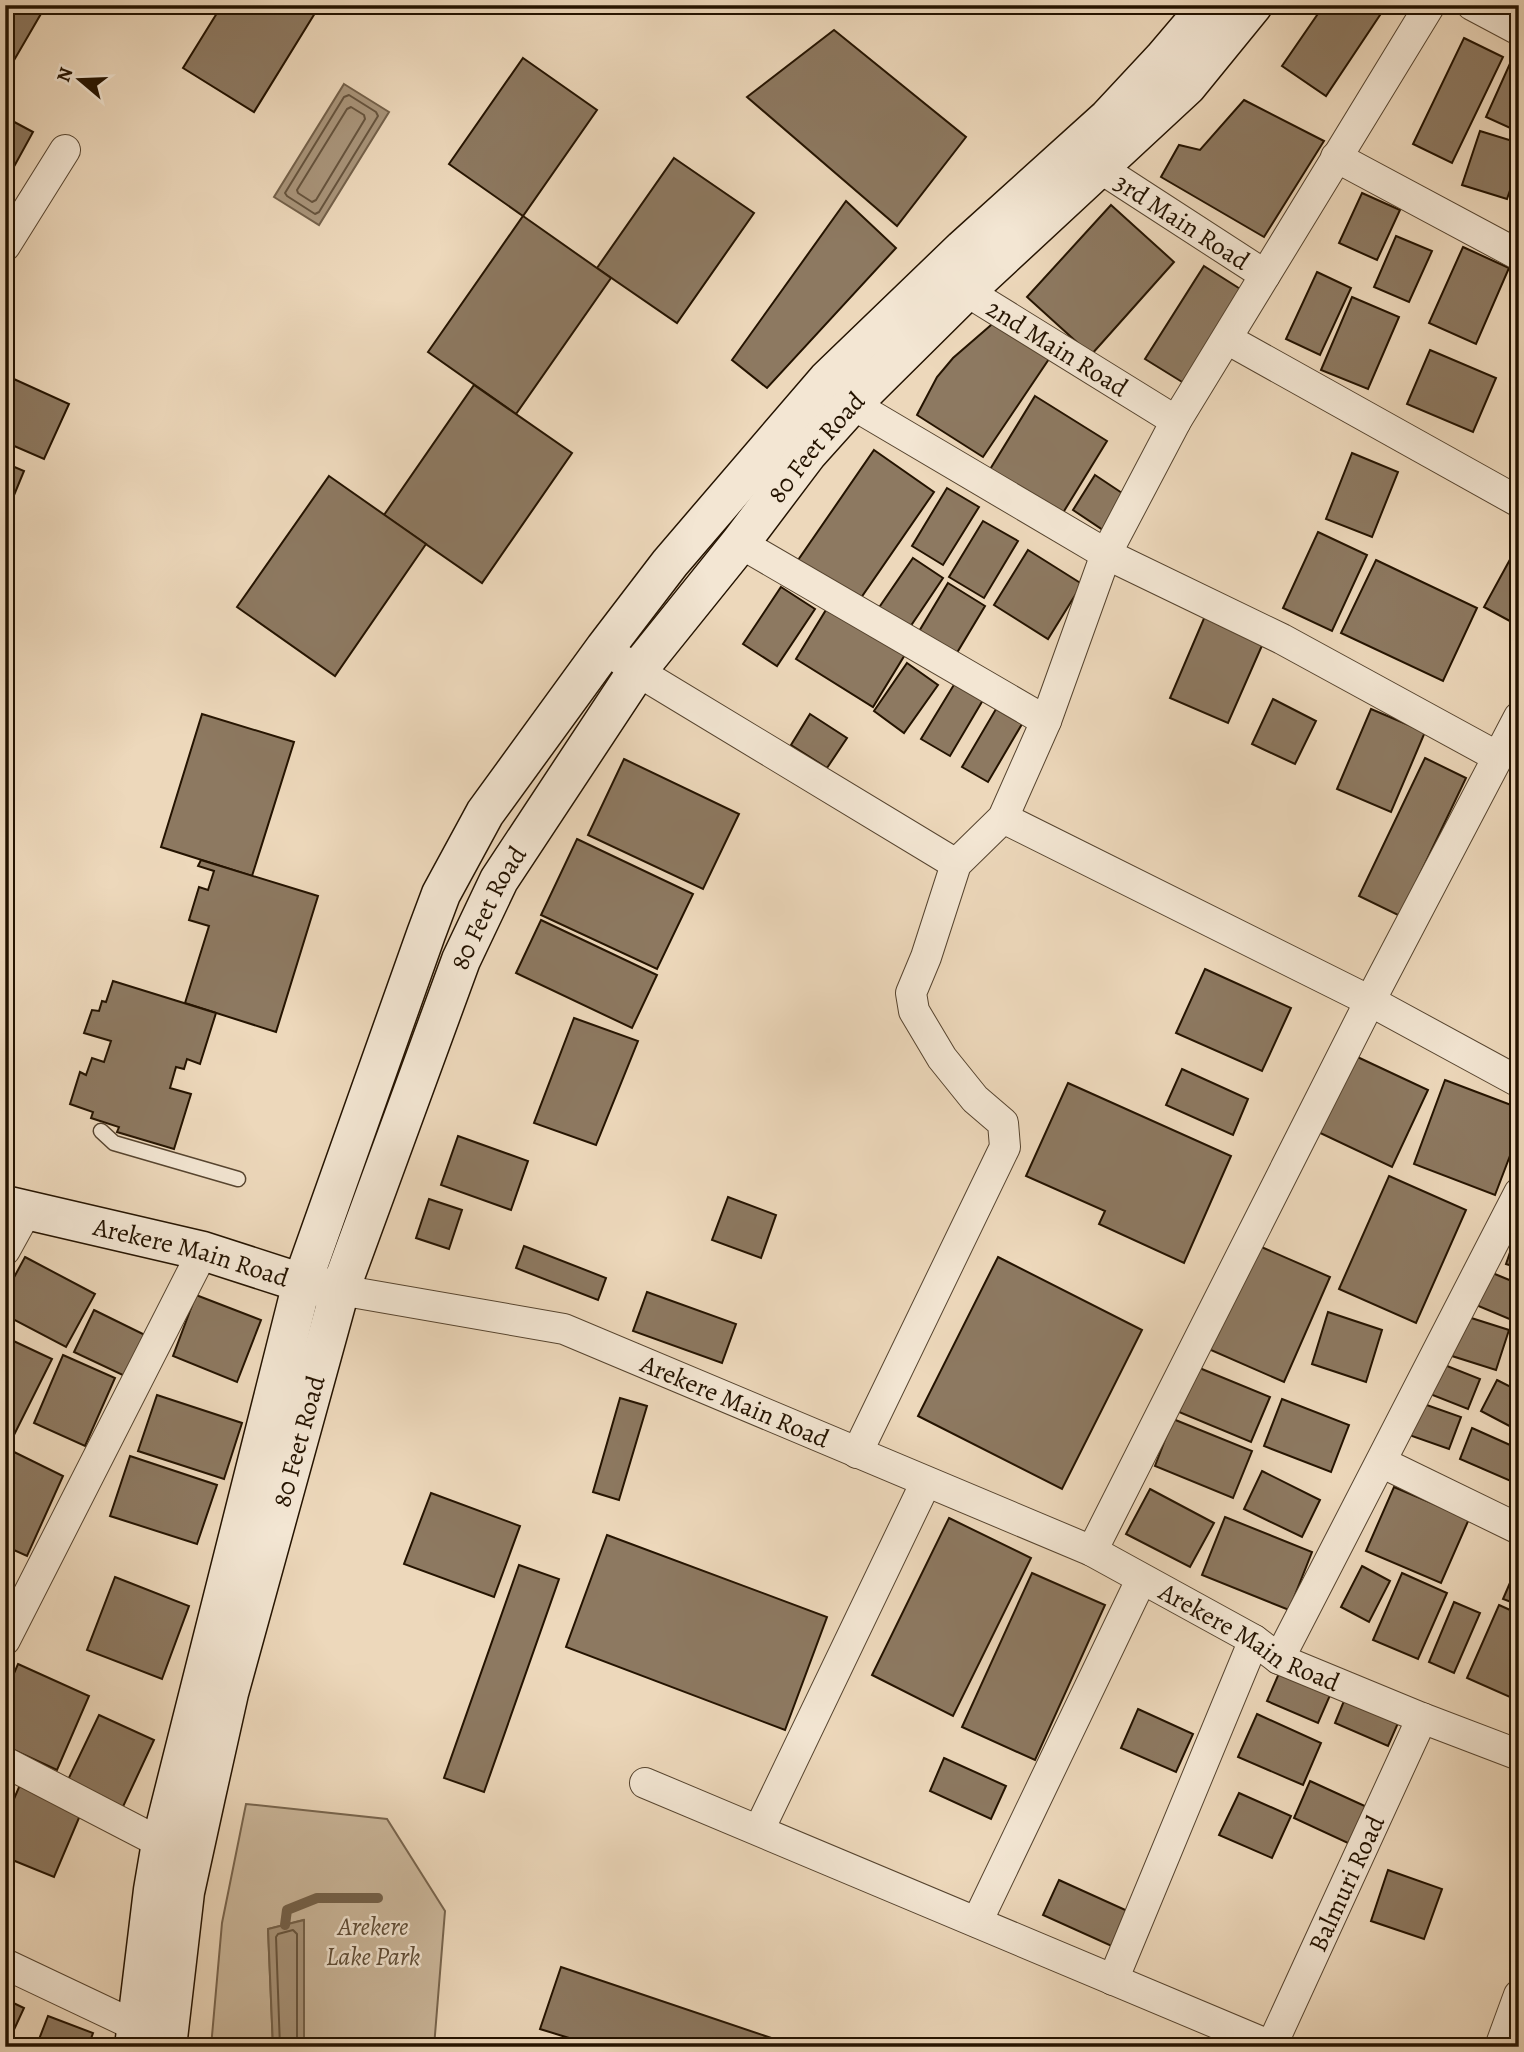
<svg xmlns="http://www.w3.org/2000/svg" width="1524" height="2052" viewBox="0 0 1524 2052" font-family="Alegreya,serif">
	<rect width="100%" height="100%" fill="#edd8bb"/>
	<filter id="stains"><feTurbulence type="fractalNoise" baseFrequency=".00286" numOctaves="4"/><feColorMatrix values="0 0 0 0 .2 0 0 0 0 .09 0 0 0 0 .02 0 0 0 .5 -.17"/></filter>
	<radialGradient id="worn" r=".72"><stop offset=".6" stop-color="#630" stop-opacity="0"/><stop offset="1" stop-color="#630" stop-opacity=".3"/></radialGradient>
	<!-- green -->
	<path fill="#cbb79b" stroke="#78654e" stroke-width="2" d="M246 1804 387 1819 445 1911 434 2047H304L303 1920 268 1929 273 2047H211L222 1923Z"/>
	<!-- water -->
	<g fill="#a9957b" stroke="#74614a" stroke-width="2">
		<path d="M344 84 389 112 319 225 274 197Z"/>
		<path d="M304 1920V2047H273L268 1929Z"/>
	</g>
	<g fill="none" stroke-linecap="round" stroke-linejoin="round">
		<!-- shore -->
		<g stroke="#66543e" stroke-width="2">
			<path d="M349 95 376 112 378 116 319 212 315 214 287 196 285 193 344 97Z"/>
			<path d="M351 107 364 115 365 119 316 200 312 202 298 193 297 190 347 109Z"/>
			<path d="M280 2047 276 1937 278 1934 293 1930 297 1934V2047"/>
		</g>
		<!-- stream -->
		<path stroke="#74614a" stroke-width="10" d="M285 1925 287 1910 317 1898H378"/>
	</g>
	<!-- building -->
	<g fill="#8d7961" stroke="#241300" stroke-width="2">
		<path d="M5 5H30L42 12 13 62 5 58Z"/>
		<path d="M222 5H320L254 112 183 68Z"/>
		<path d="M1324 5H1378L1384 9 1326 96 1282 66Z"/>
		<path d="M834 30 966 137 897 226 747 97Z"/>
		<path d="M1464 38 1503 57 1452 163 1413 144Z"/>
		<path d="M523 58 597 110 523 216 449 164Z"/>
		<path d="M1512 59 1519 62V132L1486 117Z"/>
		<path d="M1244 100 1324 141 1264 237 1161 177 1179 145 1200 150Z"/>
		<path d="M5 117 33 132 5 183Z"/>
		<path d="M1480 131 1519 143V164L1507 199 1462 185Z"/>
		<path d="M674 158 754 213 677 323 597 268Z"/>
		<path d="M1362 193 1400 210 1377 260 1339 243Z"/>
		<path d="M846 201 896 248 767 388 732 360Z"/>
		<path d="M1111 205 1174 262 1091 355 1027 297Z"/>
		<path d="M523 216 611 278 516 414 428 352Z"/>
		<path d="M1396 236 1432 251 1409 302 1374 287Z"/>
		<path d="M1463 247 1509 268 1476 344 1429 323Z"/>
		<path d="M1204 266 1245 292 1187 385 1145 359Z"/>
		<path d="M1317 272 1351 288 1320 355 1286 339Z"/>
		<path d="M1352 297 1399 317 1368 389 1321 370Z"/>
		<path d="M998 319 1053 353 983 457 917 415 937 377 953 358Z"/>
		<path d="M1430 350 1496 378 1473 432 1407 404Z"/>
		<path d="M5 375 69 404 44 459 5 442Z"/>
		<path d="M474 385 572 453 482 583 384 515Z"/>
		<path d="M1035 396 1107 441 1061 516 989 471Z"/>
		<path d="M874 450 934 492 856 605 796 563Z"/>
		<path d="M1352 453 1398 472 1372 537 1326 519Z"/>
		<path d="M5 463 24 471 5 517Z"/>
		<path d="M1095 475 1131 499 1109 534 1073 510Z"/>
		<path d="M329 476 426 544 335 676 237 607Z"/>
		<path d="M947 488 979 507 943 565 912 546Z"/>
		<path d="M983 521 1018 541 984 598 949 577Z"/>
		<path d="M1318 532 1367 555 1332 631 1283 608Z"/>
		<path d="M1519 543V626L1484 607Z"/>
		<path d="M1028 550 1082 584 1048 639 994 605Z"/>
		<path d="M913 558 943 578 908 630 878 609Z"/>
		<path d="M1376 560 1477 608 1443 681 1341 633Z"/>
		<path d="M948 583 985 606 955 656 918 633Z"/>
		<path d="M781 587 815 609 777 666 743 644Z"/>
		<path d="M829 605 906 653 873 707 796 659Z"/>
		<path d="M1205 616 1264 641 1228 723 1170 698Z"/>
		<path d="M907 663 938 685 904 733 874 711Z"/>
		<path d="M955 683 983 700 950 756 921 739Z"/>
		<path d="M1273 699 1316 721 1295 764 1252 744Z"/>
		<path d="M996 709 1022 724 988 782 962 767Z"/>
		<path d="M1371 709 1425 732 1391 812 1337 789Z"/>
		<path d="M202 714 294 742 252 876 161 847Z"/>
		<path d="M810 714 847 738 827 768 791 745Z"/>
		<path d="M1425 758 1466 778 1400 916 1359 896Z"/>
		<path d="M624 759 739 814 703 889 588 835Z"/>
		<path d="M577 839 693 894 657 969 541 915Z"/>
		<path d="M201 860 318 896 276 1032 185 1003 209 926 189 920 199 887 208 890 214 871 198 866Z"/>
		<path d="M541 920 657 975 632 1028 516 973Z"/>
		<path d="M1205 969 1291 1008 1262 1071 1176 1033Z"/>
		<path d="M113 981 216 1013 200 1064 187 1059 184 1069 176 1067 170 1088 191 1094 174 1149 117 1132 119 1127 91 1118 93 1112 70 1104 80 1072 86 1075 92 1058 104 1062 111 1041 84 1033 92 1010 99 1011 102 1001 106 1002Z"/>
		<path d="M574 1018 638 1041 596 1145 534 1123Z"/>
		<path d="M1351 1054 1428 1090 1392 1167 1316 1131Z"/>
		<path d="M1182 1069 1248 1099 1233 1135 1166 1105Z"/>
		<path d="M1445 1080 1519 1108V1132L1495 1195 1414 1164Z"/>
		<path d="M1068 1083 1231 1156 1184 1263 1099 1224 1105 1211 1026 1176Z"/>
		<path d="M458 1136 528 1161 511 1210 441 1185Z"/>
		<path d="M1389 1176 1466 1210 1416 1323 1339 1289Z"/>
		<path d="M728 1197 776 1215 761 1258 712 1240Z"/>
		<path d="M429 1199 462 1210 449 1249 416 1238Z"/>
		<path d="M1519 1226V1268L1506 1264Z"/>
		<path d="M1250 1242 1330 1277 1284 1382 1204 1347Z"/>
		<path d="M524 1246 606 1278 598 1300 516 1268Z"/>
		<path d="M25 1257 95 1294 66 1347 5 1315V1294Z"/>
		<path d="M998 1257 1142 1330 1062 1489 918 1416Z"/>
		<path d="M1490 1272 1519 1284V1323L1476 1305Z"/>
		<path d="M647 1292 736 1324 722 1363 633 1331Z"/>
		<path d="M196 1295 261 1320 237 1382 173 1356Z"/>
		<path d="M94 1310 149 1337 129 1378 74 1352Z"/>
		<path d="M1328 1312 1382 1330 1366 1382 1312 1364Z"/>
		<path d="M1465 1316 1509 1330 1496 1370 1452 1356Z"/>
		<path d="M5 1337 52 1359 13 1437 5 1433Z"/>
		<path d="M63 1355 115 1378 85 1446 34 1423Z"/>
		<path d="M1442 1364 1480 1379 1468 1409 1430 1394Z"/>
		<path d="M1197 1367 1270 1397 1251 1442 1179 1412Z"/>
		<path d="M1497 1380 1519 1391V1431L1481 1411Z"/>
		<path d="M157 1395 242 1423 224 1479 138 1451Z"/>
		<path d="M620 1398 647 1406 619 1500 593 1492Z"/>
		<path d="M1282 1399 1349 1425 1331 1472 1264 1446Z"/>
		<path d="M1421 1403 1461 1417 1449 1449 1409 1435Z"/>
		<path d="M1173 1419 1252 1451 1233 1498 1155 1466Z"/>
		<path d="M1472 1428 1519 1449V1469L1513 1482 1460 1459Z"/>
		<path d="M10 1450 63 1476 27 1556 5 1546V1460Z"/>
		<path d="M130 1456 217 1485 197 1544 110 1516Z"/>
		<path d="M1262 1471 1320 1500 1302 1537 1244 1509Z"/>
		<path d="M1394 1487 1469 1519 1441 1583 1366 1551Z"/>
		<path d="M1150 1489 1214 1523 1190 1567 1126 1534Z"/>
		<path d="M431 1493 520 1526 494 1597 404 1564Z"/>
		<path d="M1225 1517 1312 1552 1289 1610 1202 1575Z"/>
		<path d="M949 1518 1031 1558 953 1716 872 1675Z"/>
		<path d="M607 1535 827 1617 785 1730 566 1647Z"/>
		<path d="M1519 1562V1605L1503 1599Z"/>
		<path d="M519 1565 559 1579 484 1792 444 1778Z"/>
		<path d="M1362 1566 1390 1581 1369 1622 1341 1607Z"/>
		<path d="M1032 1573 1105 1605 1035 1760 962 1727Z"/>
		<path d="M1402 1573 1447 1593 1418 1659 1373 1640Z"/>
		<path d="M115 1577 189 1606 162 1679 87 1650Z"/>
		<path d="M1454 1602 1480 1613 1454 1673 1429 1662Z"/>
		<path d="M1499 1605 1519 1614V1701L1467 1678Z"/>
		<path d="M18 1664 89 1696 57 1770 5 1746V1694Z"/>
		<path d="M1280 1671 1331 1693 1318 1723 1267 1701Z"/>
		<path d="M1348 1691 1402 1714 1388 1746 1335 1723Z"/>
		<path d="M1138 1709 1193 1734 1176 1772 1121 1748Z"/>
		<path d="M1257 1714 1321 1743 1303 1785 1238 1757Z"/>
		<path d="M99 1715 154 1740 121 1811 66 1784Z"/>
		<path d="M944 1758 1006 1786 991 1819 930 1791Z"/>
		<path d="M22 1780 84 1806 54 1877 5 1857V1820Z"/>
		<path d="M1310 1781 1367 1807 1350 1844 1294 1818Z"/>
		<path d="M1239 1793 1291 1816 1272 1858 1219 1835Z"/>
		<path d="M1388 1870 1442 1889 1424 1939 1371 1921Z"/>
		<path d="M1059 1880 1132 1913 1116 1948 1043 1915Z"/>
		<path d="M561 1967 798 2047H566L569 2038 540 2029Z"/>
		<path d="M5 1999 24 2008 6 2047H5Z"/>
		<path d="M48 2016 93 2033 88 2047H36Z"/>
	</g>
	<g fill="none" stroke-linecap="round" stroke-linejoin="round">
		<!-- lane casing -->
		<g stroke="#56442f" stroke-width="17">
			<path id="lane" d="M101 1131 114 1143 238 1179"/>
		</g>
		<!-- street casing -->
		<g stroke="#56442f" stroke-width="32">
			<g id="street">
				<path d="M1472 5 1519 30"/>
				<path d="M1336 157 1519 255"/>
				<path id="s1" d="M1100 168 1265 275"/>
				<path d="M5 246 65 150"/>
				<path id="s2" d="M952 279 966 291 1176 421"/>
				<path d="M1227 339 1519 502"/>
				<path d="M852 404 1106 554 1282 639 1498 757"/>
				<path d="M740 543 1046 721"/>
				<path d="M605 648 637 671 956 864"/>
				<path d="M1003 818 1370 1001 1519 1082"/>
				<path d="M5 1250 27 1210"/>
				<path id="s3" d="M340 1290 564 1329 1092 1551 1254 1640 1279 1659 1422 1718 1519 1755"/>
				<path d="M857 1453 1005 1147 1003 1123 975 1099 942 1058 914 1011 911 993 926 957 956 864 1003 818 1046 721 1106 554 1176 421 1430 5"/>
				<path d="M1381 1462 1519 1529"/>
				<path d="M1092 1551 1370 1001 1519 717"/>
				<path d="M5 1640 203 1251"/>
				<path d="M1279 1659 1519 1193"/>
				<path d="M5 1762 161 1843"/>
				<path d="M645 1783 1271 2046"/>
				<path d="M759 1830 926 1482"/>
				<path d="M977 1922 1141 1580"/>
				<path d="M5 1964 136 2026 155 2031"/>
				<path d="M1113 1980 1254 1640"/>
				<path id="s4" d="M1271 2047 1422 1718"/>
				<path d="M1500 2047 1519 1995"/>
			</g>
		</g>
		<!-- secondary casing -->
		<g stroke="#241300" stroke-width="41">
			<g id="secondary">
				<path id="s5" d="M5 1205 203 1251 302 1283 328 1288"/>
				<path d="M134 2047 153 1890 161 1843 302 1283 426 934 441 894 485 813 605 648 670 563 827 380 963 249 1108 118 1163 59 1209 5"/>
				<path id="s6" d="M167 2047 185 1892 206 1796 229 1693 340 1290 461 960 499 880 637 671 740 543 808 453 852 404 966 291 1187 86 1253 5"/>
			</g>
		</g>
		<!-- lane -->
		<use href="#lane" stroke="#f3e6d3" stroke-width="14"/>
		<!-- street -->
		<use href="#street" stroke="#f3e6d3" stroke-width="30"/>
		<!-- secondary -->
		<use href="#secondary" stroke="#f3e6d3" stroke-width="38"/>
	</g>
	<g text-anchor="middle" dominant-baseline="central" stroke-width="5" stroke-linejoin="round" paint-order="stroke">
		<!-- street labels -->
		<g font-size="26" fill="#241300" stroke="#f3e6d3">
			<text stroke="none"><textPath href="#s1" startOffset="98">3rd Main Road</textPath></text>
			<text stroke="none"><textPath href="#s2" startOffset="126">2nd Main Road</textPath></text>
			<text stroke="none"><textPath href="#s6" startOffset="1755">80 Feet Road</textPath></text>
			<text stroke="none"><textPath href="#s6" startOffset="1188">80 Feet Road</textPath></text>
			<text stroke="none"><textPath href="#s5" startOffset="192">Arekere Main Road</textPath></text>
			<text stroke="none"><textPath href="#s3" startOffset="413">Arekere Main Road</textPath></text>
			<text stroke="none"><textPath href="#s6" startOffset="621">80 Feet Road</textPath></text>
			<text stroke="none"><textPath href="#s3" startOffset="980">Arekere Main Road</textPath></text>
			<text stroke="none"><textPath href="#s4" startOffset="180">Balmuri Road</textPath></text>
		</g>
		<!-- park labels -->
		<g font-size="26" font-style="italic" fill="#5e4c36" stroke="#f3e6d3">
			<text x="373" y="1926">Arekere<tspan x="373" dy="30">Lake Park</tspan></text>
		</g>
	</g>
	<!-- margin -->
	<rect width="1524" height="2052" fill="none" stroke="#edd8bb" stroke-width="28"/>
	<rect x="7" y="7" width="1510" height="2038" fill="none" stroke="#241300" stroke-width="3.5"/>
	<rect x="14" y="14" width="1496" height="2024" fill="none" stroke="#241300" stroke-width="2"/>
	<!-- north arrow -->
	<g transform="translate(80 80) rotate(289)" stroke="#f3e6d3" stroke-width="5" paint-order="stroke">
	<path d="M0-5L12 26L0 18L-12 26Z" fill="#241300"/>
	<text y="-10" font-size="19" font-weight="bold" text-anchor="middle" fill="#241300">N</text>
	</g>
	<rect width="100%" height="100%" filter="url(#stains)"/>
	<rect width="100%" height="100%" fill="url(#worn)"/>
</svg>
